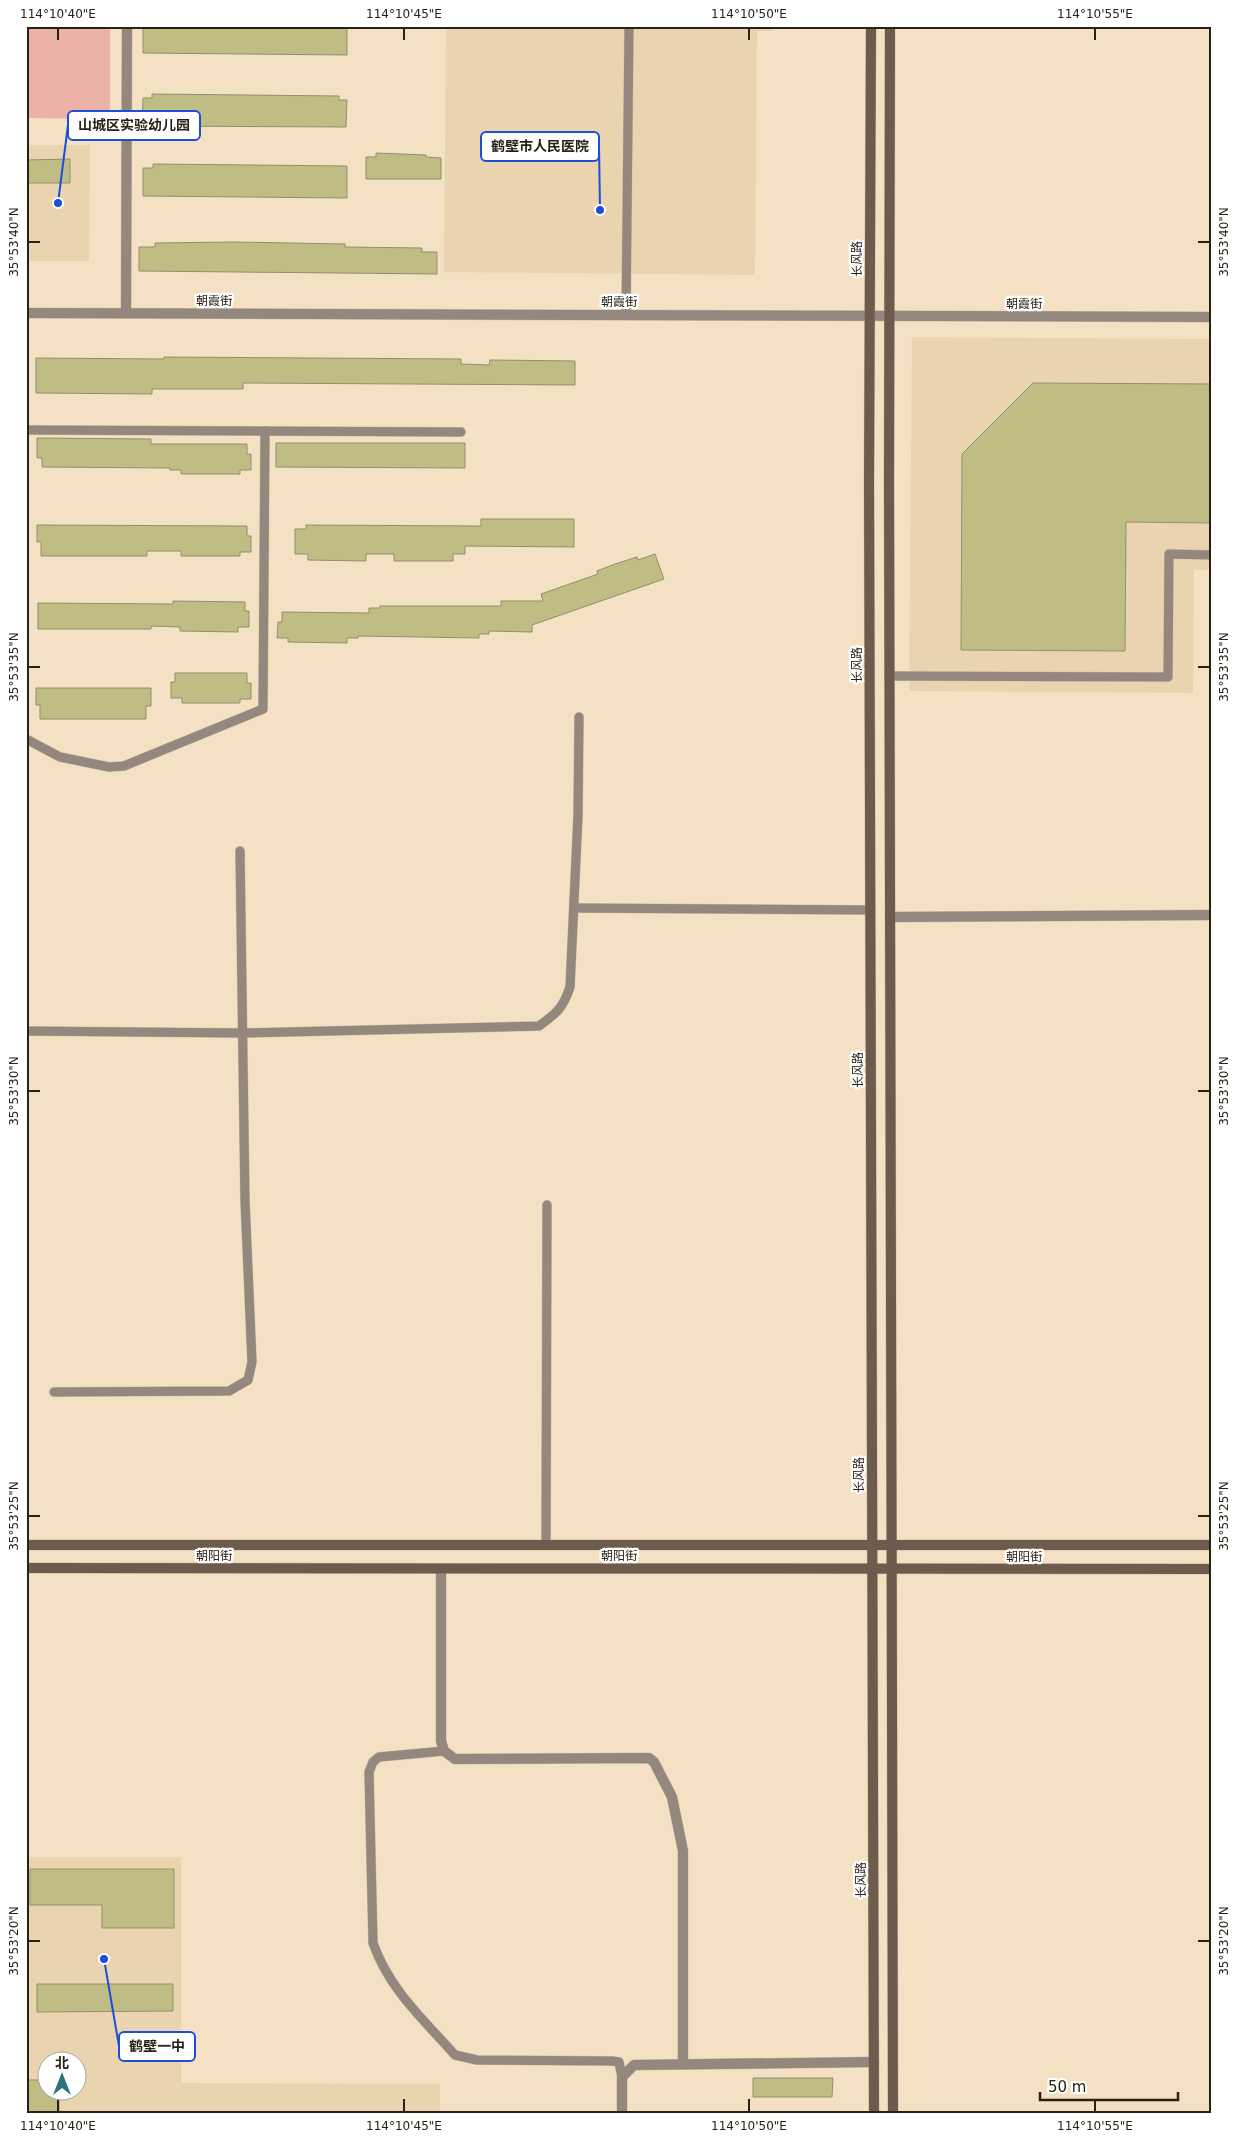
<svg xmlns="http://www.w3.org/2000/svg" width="1238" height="2139" viewBox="0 0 1238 2139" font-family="'DejaVu Sans','Noto Sans SC',sans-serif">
	<rect width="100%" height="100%" fill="#f4e1c3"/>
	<!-- built -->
	<g fill="#ead4af" fill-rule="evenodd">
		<path d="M446 26H773V31H757L755 275 444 272Z"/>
		<path d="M26 145H90L89 261H26Z"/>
		<path d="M912 337 1212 339V570H1194L1193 693 909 691Z"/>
		<path d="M26 1857H181V2083L440 2084V2113H26ZM48 2062H78V2092H48Z"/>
	</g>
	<!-- green -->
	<path fill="#ecb2a8" d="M26 26H110V109L101 119 26 118Z"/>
	<!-- building -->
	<g fill="#c0bd84" stroke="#908f6f">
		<path d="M143 26 347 27V55L143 53Z"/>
		<path d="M152 94 339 96V100H347L346 127 142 126 143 98H152Z"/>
		<path d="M376 153 426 155V157L441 158V179H366V157H376Z"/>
		<path d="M70 159V183H26V160Z"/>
		<path d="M153 164 347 166V198L143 196V168H153Z"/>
		<path d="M234 242 345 244V247L422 248V252H437V274L139 271V247H155V243Z"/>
		<path d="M164 357 461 359V364L489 365 490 360 575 361V385L243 383V389H152V394L36 393V358L164 359Z"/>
		<path d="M1033 383 1212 384V523L1126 522 1125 651 961 650 962 454Z"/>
		<path d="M37 438 151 439V444H247V454H251V470H240V474H181V470H170V468L42 467V458H37Z"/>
		<path d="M276 443H465V468L276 467Z"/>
		<path d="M481 519H574V547L465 546V554H453V561H394V554H366V561L308 560V554H295V529H306V525L481 526Z"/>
		<path d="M37 525 247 526V536H251V552H240V556H181V551H147V556H41V542H37Z"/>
		<path d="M655 554 664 579 532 625V632L489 631V634H479V638L358 636V638H347V643L288 642V638H277L278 622H282V612L369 613V608H380V606H501V601H543L541 594 598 574 597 571 615 564 637 557 638 560Z"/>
		<path d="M173 601 245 602V611H249V627H238V632L180 631V627L151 626V629H38V603L173 604Z"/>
		<path d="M175 673H247V683H251V699H240V703H182V698H171V682H175Z"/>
		<path d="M36 688H151V706H146V719H40V705H36Z"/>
		<path d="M30 1869H174V1928H102V1905H30Z"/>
		<path d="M37 1984H173V2011L37 2012Z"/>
		<path d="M753 2078H833L832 2097H753Z"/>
		<path d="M26 2080H48V2092H59V2113H26Z"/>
	</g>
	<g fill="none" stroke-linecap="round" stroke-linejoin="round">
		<!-- service casing -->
		<g stroke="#cfbea4" stroke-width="10">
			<g id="service">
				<path d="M626 315 629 26"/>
				<path d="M26 430 461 432"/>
				<path d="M889 676 1168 677 1169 554 1212 555"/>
				<path d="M26 739 60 757 109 767 124 766 263 709 265 431"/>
				<path d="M574 908 870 910"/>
				<path d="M26 1031 242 1033 539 1026C557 1013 563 1008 570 987L578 815 579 717"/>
				<path d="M54 1392 229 1391 248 1380 252 1362 245 1201 240 851"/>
				<path d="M546 1545 547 1205"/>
				<path d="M444 1751 379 1757 373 1762 369 1772 373 1943C389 1989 423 2019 455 2055L477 2060 612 2061 619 2062 622 2077"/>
			</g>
		</g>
		<!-- minor casing -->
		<g stroke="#cfbea4" stroke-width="11">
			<g id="minor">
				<path d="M126 313 127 26"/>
				<path d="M890 917 1212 915"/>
				<path d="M441 1569V1741L444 1751 455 1759 649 1758 654 1762 672 1797 683 1851V2063"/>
				<path d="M622 2113V2077L634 2065 874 2062"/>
			</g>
		</g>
		<!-- tertiary casing -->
		<g stroke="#cfbea4" stroke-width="11">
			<path id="tertiary" d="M26 313 1212 317"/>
		</g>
		<!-- secondary casing -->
		<g stroke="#cfbea4" stroke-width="11">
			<g id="secondary">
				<path d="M871 26 869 481 874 2113"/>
				<path d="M890 26 889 481 893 2113"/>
				<path d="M26 1545H1212"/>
				<path d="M26 1568 1212 1569"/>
			</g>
		</g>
		<!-- service -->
		<use href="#service" stroke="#94877e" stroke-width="9"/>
		<!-- minor -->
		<use href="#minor" stroke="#94877e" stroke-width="10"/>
		<!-- tertiary -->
		<use href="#tertiary" stroke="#94877e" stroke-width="10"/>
		<!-- secondary -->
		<use href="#secondary" stroke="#6d5b4e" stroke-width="10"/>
	</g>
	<!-- ticks -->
	<path fill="none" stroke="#282116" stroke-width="2" d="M58 28V40M404 28V40M749 28V40M1095 28V40M28 242H40M1198 242H1210M28 667H40M1198 667H1210M28 1091H40M1198 1091H1210M28 1516H40M1198 1516H1210M28 1941H40M1198 1941H1210M58 2099V2112M404 2099V2112M749 2099V2112M1095 2099V2112"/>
	<g text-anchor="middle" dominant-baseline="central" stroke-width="4.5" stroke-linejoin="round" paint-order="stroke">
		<!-- street labels -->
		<g font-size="12" fill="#282116" stroke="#fff">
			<text transform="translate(857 259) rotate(-90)">长风路</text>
			<text x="214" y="301">朝霞街</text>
			<text x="619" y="302">朝霞街</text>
			<text x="1024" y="304">朝霞街</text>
			<text transform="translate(857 665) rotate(-90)">长风路</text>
			<text transform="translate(858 1070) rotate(-90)">长风路</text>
			<text transform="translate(859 1475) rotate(-90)">长风路</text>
			<text x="214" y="1556">朝阳街</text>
			<text x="619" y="1556">朝阳街</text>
			<text x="1024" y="1557">朝阳街</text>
			<text transform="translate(861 1880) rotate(-90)">长风路</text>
		</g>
	</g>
	<!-- callouts -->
	<path fill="none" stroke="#1d4ed8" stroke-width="2" d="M58 203L68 125M600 210L599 146M104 1959L119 2046"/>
	<g fill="#1d4ed8" stroke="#fff" stroke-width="2">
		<circle cx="58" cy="203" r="5"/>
		<circle cx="600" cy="210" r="5"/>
		<circle cx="104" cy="1959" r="5"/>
	</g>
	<g fill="#fff" stroke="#1d4ed8" stroke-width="2">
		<rect x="68" y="111" width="132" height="29" rx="5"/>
		<rect x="481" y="132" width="118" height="29" rx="5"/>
		<rect x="119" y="2032" width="76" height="29" rx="5"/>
	</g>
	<g font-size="14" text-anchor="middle" font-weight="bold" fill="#282116">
		<text x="134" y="130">山城区实验幼儿园</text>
		<text x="540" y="151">鹤壁市人民医院</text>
		<text x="157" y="2051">鹤壁一中</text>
	</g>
	<!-- border -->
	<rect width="1238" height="2139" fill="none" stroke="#ffffff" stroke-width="55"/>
	<!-- north arrow -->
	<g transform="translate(62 2076)"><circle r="24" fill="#ffffff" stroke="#a9a6a2"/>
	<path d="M0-4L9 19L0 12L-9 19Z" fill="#2c757d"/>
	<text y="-8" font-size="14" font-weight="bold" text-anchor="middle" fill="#282116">北</text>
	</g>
	<!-- scale -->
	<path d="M1040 2092v8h138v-8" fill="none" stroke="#282116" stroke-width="2.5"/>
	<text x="1048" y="2092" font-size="15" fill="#282116" stroke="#ffffff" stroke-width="4" paint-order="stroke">50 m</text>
	<rect x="28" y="28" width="1182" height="2084" fill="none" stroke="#282116" stroke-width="2"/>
	<g font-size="12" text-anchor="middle" fill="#282116">
		<text x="58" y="18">114°10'40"E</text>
		<text x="404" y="18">114°10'45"E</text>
		<text x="749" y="18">114°10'50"E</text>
		<text x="1095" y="18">114°10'55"E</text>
		<text transform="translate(14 242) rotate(-90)" y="4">35°53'40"N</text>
		<text transform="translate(1224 242) rotate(-90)" y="4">35°53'40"N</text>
		<text transform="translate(14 667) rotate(-90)" y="4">35°53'35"N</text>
		<text transform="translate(1224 667) rotate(-90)" y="4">35°53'35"N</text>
		<text transform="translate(14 1091) rotate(-90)" y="4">35°53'30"N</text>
		<text transform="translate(1224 1091) rotate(-90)" y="4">35°53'30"N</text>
		<text transform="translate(14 1516) rotate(-90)" y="4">35°53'25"N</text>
		<text transform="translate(1224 1516) rotate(-90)" y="4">35°53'25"N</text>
		<text transform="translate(14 1941) rotate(-90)" y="4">35°53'20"N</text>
		<text transform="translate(1224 1941) rotate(-90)" y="4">35°53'20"N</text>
		<text x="58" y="2130">114°10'40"E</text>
		<text x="404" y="2130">114°10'45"E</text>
		<text x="749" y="2130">114°10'50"E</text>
		<text x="1095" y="2130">114°10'55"E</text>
	</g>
</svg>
